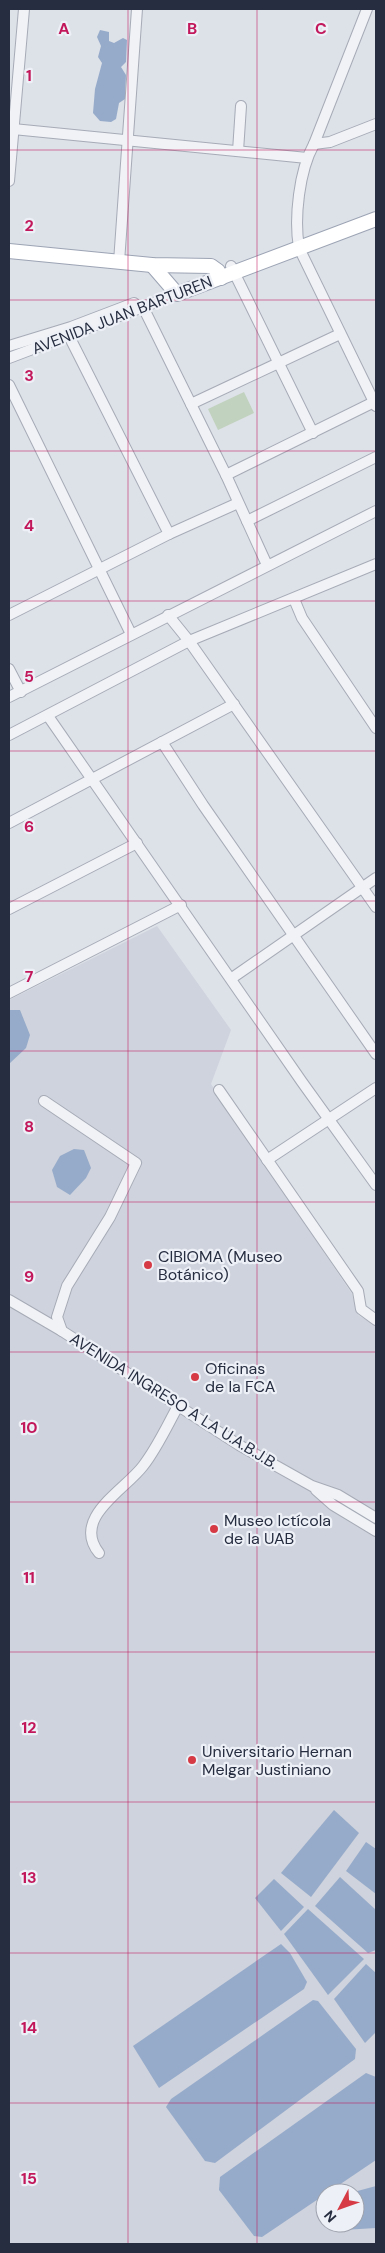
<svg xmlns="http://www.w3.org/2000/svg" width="385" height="2253" viewBox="0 0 385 2253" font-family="'DM Sans',sans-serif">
	<rect width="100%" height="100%" fill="#dde1e8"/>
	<!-- built -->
	<path fill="#cfd3dd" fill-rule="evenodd" d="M157 926 231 1030 211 1084 352 1294 358 1315 376 1326V2244H9V1000ZM325 2193H355V2223H325Z"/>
	<!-- green -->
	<path fill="#c1d2be" d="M244 392 254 413 218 430 208 409Z"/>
	<!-- water -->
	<g fill="#96abca">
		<path d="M100 30 109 32V41L114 43 123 38 127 40 126 62 121 67 126 75 125 99 119 103 116 119 111 122 100 121 93 113 95 89 102 63 98 57 101 46 97 37Z"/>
		<path d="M9 1010H20L30 1035 26 1048 9 1064Z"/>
		<path d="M74 1149 84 1150 91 1168 86 1178 70 1195 57 1187 52 1170 60 1156Z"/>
		<path d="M334 1810 359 1833 311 1897 281 1873Z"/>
		<path d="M366 1842 376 1849V1894L346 1871Z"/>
		<path d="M340 1877 376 1910V1950L368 1953 315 1906Z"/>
		<path d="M274 1879 304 1907 281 1931 255 1898Z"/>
		<path d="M308 1909 364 1959 328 1995 284 1934Z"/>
		<path d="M281 1944 290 1953 307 1982 304 1989 159 2088 133 2046Z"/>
		<path d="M366 1964 376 1973V2032L365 2043 334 1999Z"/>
		<path d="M313 2000 318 2001 356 2049 355 2059 215 2163 205 2161 166 2107 171 2099Z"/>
		<path d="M366 2073 376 2077V2160L262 2237 254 2236 219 2190 220 2177Z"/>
		<path d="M376 2186V2228L343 2230 342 2223H355V2193H350Z"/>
	</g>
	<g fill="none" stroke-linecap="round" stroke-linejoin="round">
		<!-- minor casing -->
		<g stroke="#a6abb6" stroke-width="12">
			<g id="minor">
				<path d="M367 9 314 144C299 171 294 218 299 248L376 406"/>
				<path d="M13 129 307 158"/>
				<path d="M314 144 330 142 376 124"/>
				<path d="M238 151 241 106"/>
				<path d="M9 181 24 9"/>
				<path d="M119 262 137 9"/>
				<path d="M231 266 313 433"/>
				<path d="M143 307 226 475 267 565"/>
				<path d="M69 336 169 534"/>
				<path d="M9 346 71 327 134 303"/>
				<path d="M9 358 177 294"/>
				<path d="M9 385 131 634"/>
				<path d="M191 404 340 334"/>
				<path d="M226 475 374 402"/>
				<path d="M247 521 376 457"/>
				<path d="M294 599 302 618 376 728"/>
				<path d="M9 615 169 534 238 503"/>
				<path d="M168 615 189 641 376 564"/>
				<path d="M9 669 21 692"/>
				<path d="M9 697 376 511"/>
				<path d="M48 716 302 1082 376 1185"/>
				<path d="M9 735 189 641 376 907"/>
				<path d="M162 742 203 805 376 1054"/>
				<path d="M9 823 234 704"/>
				<path d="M9 909 137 843"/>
				<path d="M232 978 376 878"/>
				<path d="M9 993 181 905"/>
				<path d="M219 1090 358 1291 361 1309 376 1320"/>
				<path d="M44 1101 136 1163 110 1217 67 1286 57 1317 62 1331 239 1445 312 1486 338 1495 376 1518"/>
				<path d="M267 1160 376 1088"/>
				<path d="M9 1300 62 1331"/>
				<path d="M316 1490 333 1505 376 1531"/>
				<path d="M99 1553C71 1518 125 1490 143 1466 157 1448 167 1426 178 1406"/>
			</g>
		</g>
		<!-- major casing -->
		<g stroke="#9ca4b4" stroke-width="16">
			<g id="major">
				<path d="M9 251 152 265 211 266 218 271 221 278"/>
				<path d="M152 265 177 294 376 219"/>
			</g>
		</g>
		<!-- minor -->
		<use href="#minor" stroke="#f0f2f6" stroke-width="10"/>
		<!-- major -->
		<use href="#major" stroke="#fff" stroke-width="14"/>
	</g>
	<!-- grid -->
	<path fill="none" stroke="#c2185b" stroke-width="1" stroke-opacity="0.55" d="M128 9V2244M257 9V2244M9 150H376M9 300H376M9 451H376M9 601H376M9 751H376M9 901H376M9 1051H376M9 1202H376M9 1352H376M9 1502H376M9 1652H376M9 1802H376M9 1953H376M9 2103H376"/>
	<!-- markers -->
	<g fill="#d53a45" stroke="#edf0f6" stroke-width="2">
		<circle cx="148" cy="1265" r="5"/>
		<circle cx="195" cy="1377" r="5"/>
		<circle cx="214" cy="1529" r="5"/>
		<circle cx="192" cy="1760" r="5"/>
	</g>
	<g text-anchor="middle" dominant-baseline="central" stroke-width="4.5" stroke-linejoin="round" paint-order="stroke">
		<!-- street labels -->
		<g font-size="16" fill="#262d40" stroke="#edf0f6">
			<text transform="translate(122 315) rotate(-21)">AVENIDA JUAN BARTUREN</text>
			<text transform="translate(174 1401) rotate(32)">AVENIDA INGRESO A LA U.A.B.J.B.</text>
		</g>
		<!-- poi labels -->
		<g font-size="16" fill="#262d40" stroke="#edf0f6" text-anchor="start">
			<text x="158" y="1256">CIBIOMA (Museo<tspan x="158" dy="18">Botánico)</tspan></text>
			<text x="205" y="1368">Oficinas<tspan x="205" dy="18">de la FCA</tspan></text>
			<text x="224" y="1520">Museo Ictícola<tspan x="224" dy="18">de la UAB</tspan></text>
			<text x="202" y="1751">Universitario Hernan<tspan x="202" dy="18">Melgar Justiniano</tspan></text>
		</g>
	</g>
	<g font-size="16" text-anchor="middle" font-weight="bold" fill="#c2185b" stroke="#edf0f6" stroke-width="4.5" stroke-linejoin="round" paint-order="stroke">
		<text x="64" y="34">A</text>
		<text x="192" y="34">B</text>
		<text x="321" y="34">C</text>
		<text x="29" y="81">1</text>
		<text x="29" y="231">2</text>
		<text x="29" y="381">3</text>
		<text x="29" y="531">4</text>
		<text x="29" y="682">5</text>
		<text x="29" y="832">6</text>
		<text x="29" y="982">7</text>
		<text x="29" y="1132">8</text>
		<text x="29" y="1282">9</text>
		<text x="29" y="1433">10</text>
		<text x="29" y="1583">11</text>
		<text x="29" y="1733">12</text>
		<text x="29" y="1883">13</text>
		<text x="29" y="2033">14</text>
		<text x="29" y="2184">15</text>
	</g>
	<!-- border -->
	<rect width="385" height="2253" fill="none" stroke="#262d40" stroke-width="20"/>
	<!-- north arrow -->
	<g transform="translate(340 2208) rotate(229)"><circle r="24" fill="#edf0f6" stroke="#9da2ad"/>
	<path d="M0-4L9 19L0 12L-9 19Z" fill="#d53a45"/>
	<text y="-8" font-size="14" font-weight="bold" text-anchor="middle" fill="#262d40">N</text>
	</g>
</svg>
